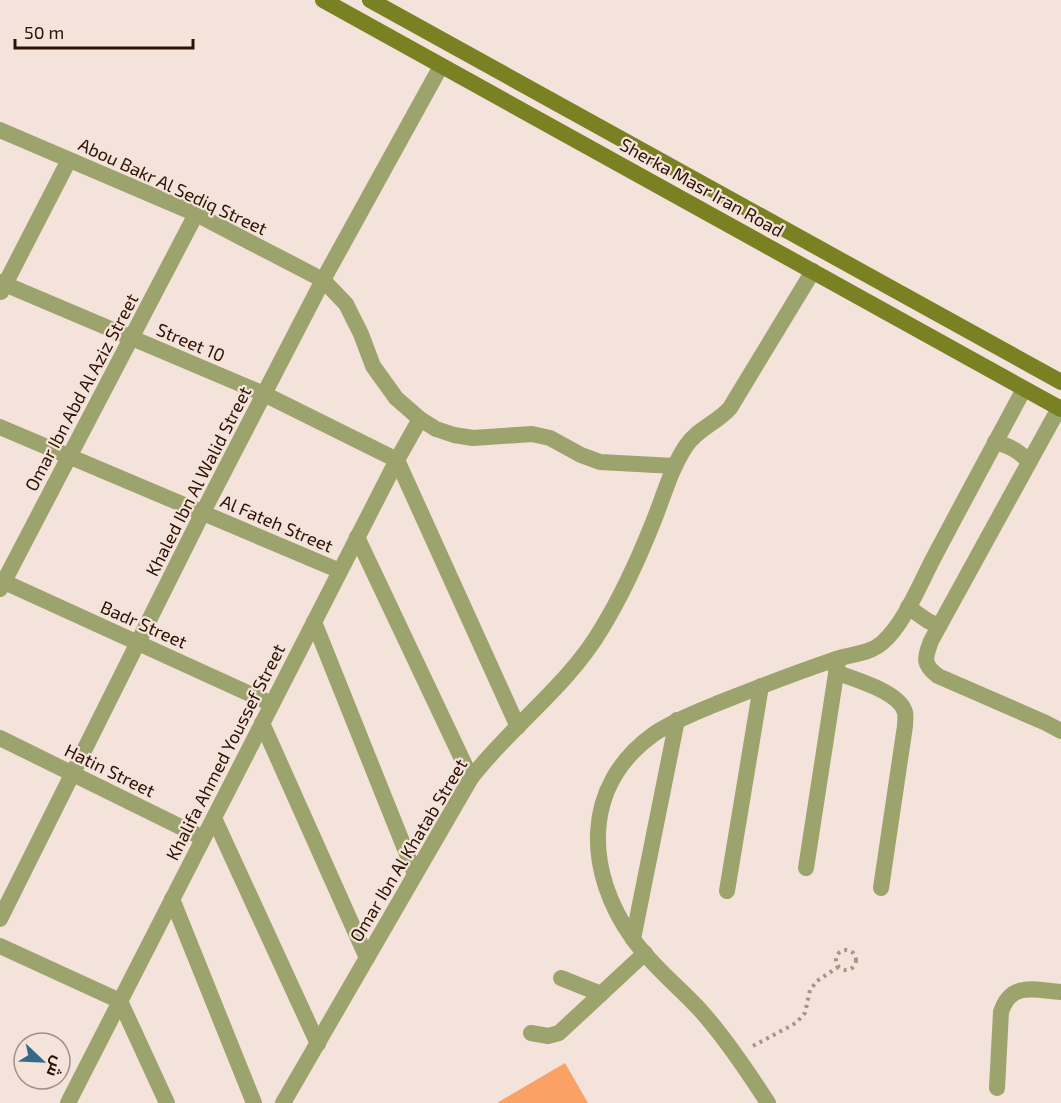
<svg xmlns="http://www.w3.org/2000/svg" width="1061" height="1103" viewBox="0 0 1061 1103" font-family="'Exo 2',Cairo,sans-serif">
	<rect width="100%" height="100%" fill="#f3e3da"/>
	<!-- green -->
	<path fill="#faa265" d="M565 1063 588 1103H497Z"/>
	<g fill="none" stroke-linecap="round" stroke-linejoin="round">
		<!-- path -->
		<g stroke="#a89487" stroke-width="4" stroke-dasharray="3 4.5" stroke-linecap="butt">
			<circle cx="846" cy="960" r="10"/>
			<path d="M753 1046 796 1023 805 1013 810 990 817 981 838 967"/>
		</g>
		<!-- minor -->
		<g stroke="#9ca36c" stroke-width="16">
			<path d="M0 130 196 214 323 280 346 304 361 334 373 366 396 398 420 419 436 429 454 435 473 438 532 434 550 438 581 455 600 462 674 466"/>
			<path d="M0 282 264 394 397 460 518 727"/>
			<path d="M1 292 69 160"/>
			<path d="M1059 408 931 641C925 658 922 664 938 676L1046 723 1061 731"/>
			<path d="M0 427 340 571"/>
			<path d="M995 442C1010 446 1019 451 1029 462"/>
			<path d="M357 537 471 778"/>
			<path d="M0 580 272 704"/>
			<path d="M0 589 196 214"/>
			<path d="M908 607 928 621 939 626"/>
			<path d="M314 622 415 874"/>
			<path d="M836 672C855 680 899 691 905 712 906 716 905 722 905 726L881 888"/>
			<path d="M262 723 367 958"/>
			<path d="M0 738 203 838"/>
			<path d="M214 818 318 1044"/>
			<path d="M806 868 838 661"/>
			<path d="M727 891 761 686"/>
			<path d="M172 899 254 1103"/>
			<path d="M0 919 203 512 323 280 441 66"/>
			<path d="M633 939 677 720"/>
			<path d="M0 946 120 1001 167 1103"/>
			<path d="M561 978 601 994"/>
			<path d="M531 1033 548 1036 559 1033 645 953"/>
			<path d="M997 1088 1001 1012C1011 981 1035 990 1061 992"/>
			<path d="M68 1103 397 460 420 419"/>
			<path d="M283 1103 471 778C512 725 568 686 602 628 622 595 638 560 652 525 663 499 670 470 686 446 697 429 717 423 730 408L813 271"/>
			<path d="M768 1103C748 1072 726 1039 701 1011 679 987 652 966 633 939 585 872 581 786 654 734 673 721 695 713 716 704 756 688 795 673 836 659 852 654 869 654 882 643 904 624 920 584 933 559 963 502 994 445 1024 389"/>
		</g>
		<!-- secondary -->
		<g stroke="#798123" stroke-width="16">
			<path d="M323 0 1061 409"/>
			<path d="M370 0 1061 382"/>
		</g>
	</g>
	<g text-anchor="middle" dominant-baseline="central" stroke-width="4.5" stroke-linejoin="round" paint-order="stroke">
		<!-- street labels -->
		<g font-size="18" fill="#2d1200" stroke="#f3e3da">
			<text transform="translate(173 186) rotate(25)">Abou Bakr Al Sediq Street</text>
			<text transform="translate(702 187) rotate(29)">Sherka Masr Iran Road</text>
			<text transform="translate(191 342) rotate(23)">Street 10</text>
			<text transform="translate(81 392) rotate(-62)">Omar Ibn Abd Al Aziz Street</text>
			<text transform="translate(198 481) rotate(-63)">Khaled Ibn Al Walid Street</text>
			<text transform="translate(277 523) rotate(23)">Al Fateh Street</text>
			<text transform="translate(144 624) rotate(24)">Badr Street</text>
			<text transform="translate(225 752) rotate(-63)">Khalifa Ahmed Youssef Street</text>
			<text transform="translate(110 770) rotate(26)">Hatin Street</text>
			<text transform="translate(408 850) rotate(-59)">Omar Ibn Al Khatab Street</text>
		</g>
	</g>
	<!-- north arrow -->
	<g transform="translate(42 1061) rotate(113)"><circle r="28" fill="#f3e3da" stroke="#a48f83" stroke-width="1.5"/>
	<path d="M0-4.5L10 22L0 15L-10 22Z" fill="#356a86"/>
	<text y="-9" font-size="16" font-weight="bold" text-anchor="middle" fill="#2d1200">ش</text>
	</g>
	<!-- scale -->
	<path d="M15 39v9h178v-9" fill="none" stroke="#2d1200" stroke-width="3"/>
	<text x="24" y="39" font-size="18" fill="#2d1200" stroke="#f3e3da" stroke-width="4.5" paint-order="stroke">50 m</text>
</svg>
